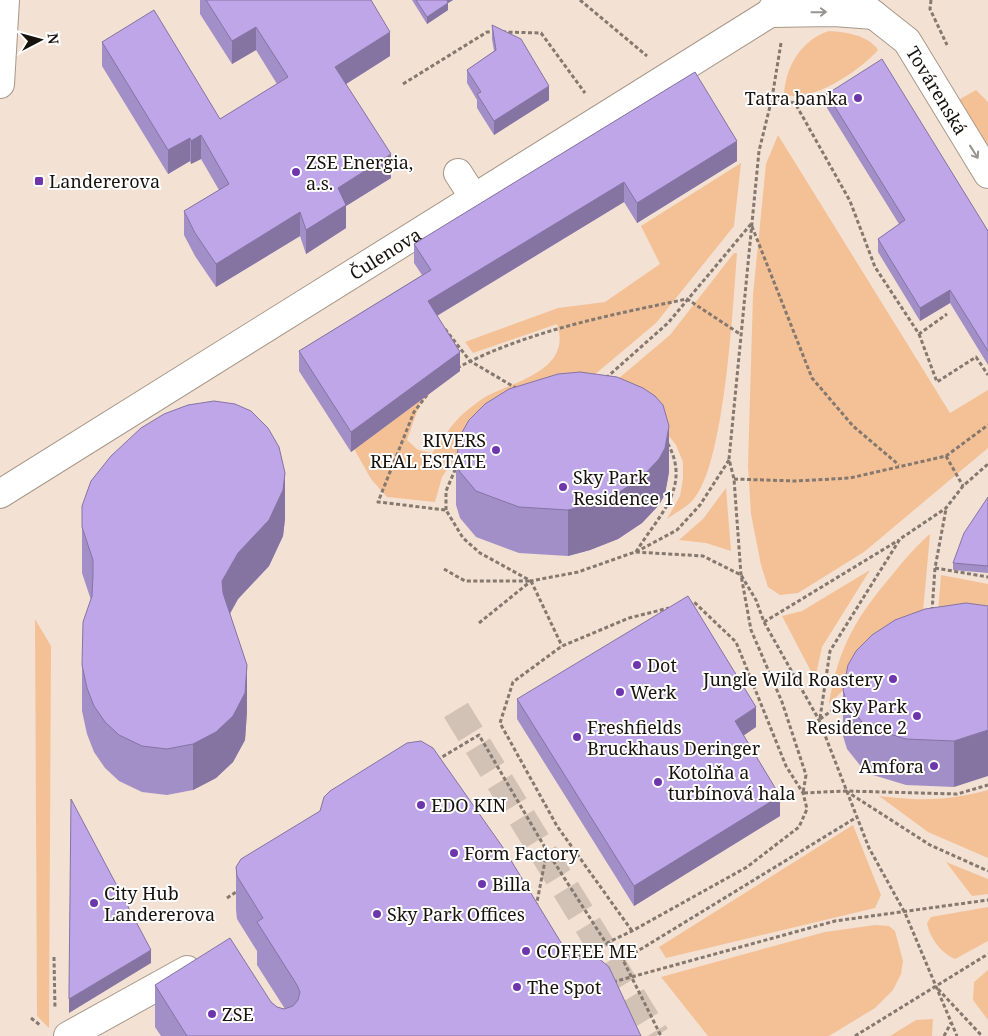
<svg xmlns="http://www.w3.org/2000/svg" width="988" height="1036" viewBox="0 0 988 1036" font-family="'Noto Serif',serif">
	<rect width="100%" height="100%" fill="#f3e1d3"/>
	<!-- green -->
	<g fill="#f4c196">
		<path d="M829 31C845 32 868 35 878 50 859 71 814 102 784 95 785 67 802 39 829 31Z"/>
		<path d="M976 90 988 102V154L955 102Z"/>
		<path d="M778 135 950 413 988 390V448L864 552 798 593 780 595 768 587 761 565 751 514 748 466 753 295 766 164Z"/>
		<path d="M741 163 734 226 656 323 562 402 464 445 442 477 435 502 387 497 371 479 317 383 455 369 420 403 407 440 418 450 432 453C442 441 451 424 463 414 471 407 482 398 491 394 520 380 572 368 557 324L473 353 465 342 558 308 605 302 660 264 641 226Z"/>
		<path d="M734 253H737C733 304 725 467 692 501 685 508 675 513 667 519L680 496 683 479V462L676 445 665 431 593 400 670 335Z"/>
		<path d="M726 488 731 551 706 543 679 540 703 519Z"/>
		<path d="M930 534 921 634 869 665 829 704C838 647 857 616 893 574 905 559 916 546 930 534Z"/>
		<path d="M870 570 822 647 815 679 782 616 802 611Z"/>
		<path d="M941 575 988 584V637H936Z"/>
		<path d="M35 619 51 646 49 1028 37 1016Z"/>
		<path d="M988 790V858L928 832 879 796C921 801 947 801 988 790Z"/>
		<path d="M853 825 881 895 875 908 666 958 659 947Z"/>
		<path d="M946 862 988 879V894L972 896Z"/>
		<path d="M988 907V941L955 959C941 953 930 939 927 923L931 917Z"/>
		<path d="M875 925 889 926 895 931 903 961 901 974 893 990 875 1008 829 1036H708L661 977 825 932Z"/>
		<path d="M988 970V1020L973 1000 974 982Z"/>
		<path d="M933 1019 932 1036H890L916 1020Z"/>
	</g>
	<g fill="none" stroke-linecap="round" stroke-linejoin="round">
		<!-- minor-tunnel -->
		<path stroke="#d2c2b5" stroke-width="28" stroke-dasharray="28 14" stroke-linecap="butt" d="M456 710 656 1036"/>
		<!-- minor casing -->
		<g stroke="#a8988a" stroke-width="30">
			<g id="minor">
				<path id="s1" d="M855 0 907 41 988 174"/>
				<path d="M770 13 834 12 874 15"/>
				<path d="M0 84 5 0"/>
				<path d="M458 173 474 198"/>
				<path id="s2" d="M0 494 770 13 778 0"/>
				<path d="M68 1036 187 970"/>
			</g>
		</g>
		<!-- path -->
		<g stroke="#84786f" stroke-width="3" stroke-dasharray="4 2.5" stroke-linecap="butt">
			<path d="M580 0 647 56"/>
			<path d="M931 0 930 9 947 45"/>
			<path d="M502 32 541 33 585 93"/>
			<path d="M781 43 772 98 759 151 729 459 734 479 741 575 751 630 782 702 806 775 803 793 846 791 957 794 988 785"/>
			<path d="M403 84 487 32H496"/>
			<path d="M830 93 795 103 850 201 875 267 919 334 947 314"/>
			<path d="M772 98 795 103"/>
			<path d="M445 329 470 361 516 388"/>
			<path d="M919 334 937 382 976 357 988 375"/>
			<path d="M457 368C527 331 610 315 687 299L740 334"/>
			<path d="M606 378 668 323 751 224 812 378 853 426 899 465"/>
			<path d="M427 395 414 412 378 502 446 510 463 538 480 553 531 581 578 572 635 552 703 556 741 575 756 600 764 622 819 720 869 848 905 913 957 1036"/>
			<path d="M946 456 963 486"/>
			<path d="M734 479 796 481 850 478 946 456 988 425"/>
			<path d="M446 510V491L458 463"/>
			<path d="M636 552C657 517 692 488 668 444"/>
			<path d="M636 552 677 530 700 505 729 460"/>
			<path d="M935 568 988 577"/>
			<path d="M444 569 465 581H530"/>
			<path d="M531 581 562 646"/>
			<path d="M932 611 935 568 946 509"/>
			<path d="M764 622 899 540"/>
			<path d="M479 623 531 581"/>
			<path d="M820 718 830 651 900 539 946 508 963 486 988 464"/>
			<path d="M820 719 845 701"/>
			<path d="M437 760 479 735 547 851 606 943 623 960 661 1036"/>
			<path d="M846 791 930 845 988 871"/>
			<path d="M227 898 239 890"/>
			<path d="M536 907 547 851"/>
			<path d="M632 931 557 826 500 723 513 682 562 646 629 618 669 608"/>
			<path d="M54 957 55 1009"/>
			<path d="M571 960 632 931 747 867 799 827 807 809 803 793 786 766 736 642 694 602 690 603"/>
			<path d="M623 960 857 817"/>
			<path d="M613 982 835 921 988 900"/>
			<path d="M938 989 982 1036"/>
			<path d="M31 1018 40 1025"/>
			<path d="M855 1036 988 954"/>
			<path d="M944 1036 951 1023"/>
		</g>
		<!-- minor -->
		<use href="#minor" stroke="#fff" stroke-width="28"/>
	</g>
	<!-- wall -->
	<g fill="#a38fc8">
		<path d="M200 0H371L390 56 346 84 391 178 346 206V228L306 254 300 236 216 287 195 256 184 235V211L219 190 201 159 191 164 190 161 168 174 102 66V42L220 119 277 84 256 50 232 64 200 14Z"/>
		<path d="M412 0H453L448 3V10L427 24Z"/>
		<path d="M492 25 549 100 494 135 477 108V100L467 83V70L494 51 492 39Z"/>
		<path d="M695 72 737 161 637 223 624 202 437 316 460 371 351 452 299 371V351L422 275 414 263V244Z"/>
		<path d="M827 94 988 231V365L950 303 920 321 878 252V239L899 224 827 108Z"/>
		<path d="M456 459 669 472 665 494 659 505 642 523 618 539 590 550 568 556 519 553 476 537 460 518 456 505Z"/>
		<path d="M988 497V573L953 570V563Z"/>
		<path d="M82 506 285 519 283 536 269 566 238 599 230 614 247 711 245 740 233 762 216 778 193 790 167 795 142 792 119 781 105 768 94 752 87 734 82 711V665L91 600 82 573Z"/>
		<path d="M966 603 954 787 906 785 873 775 863 769 847 749 843 736V690Z"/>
		<path d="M517 699 756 727 743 736 780 816 634 906 517 719Z"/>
		<path d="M236 867 571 959 641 1036H161L155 1027V985L271 1002 277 1007 285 1009 257 965V951L237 919 236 910Z"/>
	</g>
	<!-- shaded-wall -->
	<g fill="#8574a2">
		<path d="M447 0H453L448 3V10L427 24V17Z"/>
		<path d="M256 27V50L232 64V41Z"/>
		<path d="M390 32V56L335 91V67Z"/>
		<path d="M549 86V100L494 135V121Z"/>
		<path d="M201 135V159L191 164V141Z"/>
		<path d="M190 138V161L168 174V150Z"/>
		<path d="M737 141V161L637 223V203Z"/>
		<path d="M391 154V178L346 206V228L306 254V230L338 188Z"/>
		<path d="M624 182V202L428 321V301Z"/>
		<path d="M300 212V236L216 287V264Z"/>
		<path d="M950 290V303L920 321V308Z"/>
		<path d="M460 352V371L351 452V432Z"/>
		<path d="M669 426V472L665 494 659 505 642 523 618 539 590 550 568 556V510Z"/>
		<path d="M285 473V519L283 536 269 566 238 599 222 627V581L238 553Z"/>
		<path d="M247 665V711L245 740 233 762 216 778 193 790V744Z"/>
		<path d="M756 707V727L735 741V721Z"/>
		<path d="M988 730V776L954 787V741Z"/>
		<path d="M780 796V816L634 906V886Z"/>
		<path d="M151 950V963L69 1013V999Z"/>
	</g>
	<!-- building -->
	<g fill="#bea6e8" stroke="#8574a2">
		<path d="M206 0H371L390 32 335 67 391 154 338 188 346 205 306 230 300 212 216 264 195 233 184 211 229 184 201 135 191 141 190 138 168 150 102 42 154 10 220 119 288 77 256 27 232 41Z"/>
		<path d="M416 0H447L448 3 427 17Z"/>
		<path d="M492 25 521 39 549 86 494 121 477 94 481 92 467 70 496 50Z"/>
		<path d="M882 59 988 231V351L950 290 920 308 878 239 905 220 827 94Z"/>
		<path d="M695 72 737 141 637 203 624 182 428 301 460 352 351 432 299 351 431 270 414 244Z"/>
		<path d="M580 372 617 377 643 388 655 396 663 405 669 426 665 448 659 459 642 477 618 493 590 504 568 510 519 507 476 491 460 472 456 459 461 434 469 420 485 404 509 389 558 374Z"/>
		<path d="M214 401 235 404 251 411 268 428 279 447 285 473 283 490 269 520 238 553 222 581 223 593 247 665 245 693 233 716 216 732 193 744 167 749 142 746 119 735 105 722 94 706 87 688 82 665 83 622 92 596 93 574V560L82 527V506L91 481 111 456 141 428 164 414 188 405Z"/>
		<path d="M988 497V566L953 563 964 533Z"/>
		<path d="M688 596 756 707 735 721 780 796 634 886 517 699Z"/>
		<path d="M966 603 988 606V730L954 741 906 739 873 729 863 723 847 703 843 690 848 665 856 651 872 635 895 620 925 609Z"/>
		<path d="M421 741 433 748 504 849 571 959 597 957 609 967 641 1036H187L155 985 230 938 271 1002 277 1007 284 1009 293 1006 298 1000 300 992 297 985 257 922 263 918 237 876 236 867 241 859 320 811 324 797 330 791 407 743Z"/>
		<path d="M71 799 151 950 69 999V991Z"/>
	</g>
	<!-- one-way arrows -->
	<defs><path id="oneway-shaft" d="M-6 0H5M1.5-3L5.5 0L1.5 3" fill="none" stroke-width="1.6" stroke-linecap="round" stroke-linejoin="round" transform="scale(1.25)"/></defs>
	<g stroke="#979492">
		<use href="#oneway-shaft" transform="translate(819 12) rotate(-1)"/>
		<use href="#oneway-shaft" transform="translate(974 152) rotate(58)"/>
	</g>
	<!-- markers -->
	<g fill="#6e36ad" stroke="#fff" stroke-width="2">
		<circle cx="858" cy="98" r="5"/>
		<circle cx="296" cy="172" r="5"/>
		<rect x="34" y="176" width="10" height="10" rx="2.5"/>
		<circle cx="496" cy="450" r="5"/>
		<circle cx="563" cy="487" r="5"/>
		<circle cx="637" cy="665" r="5"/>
		<circle cx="893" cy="679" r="5"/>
		<circle cx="620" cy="692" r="5"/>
		<circle cx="917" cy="716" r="5"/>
		<circle cx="577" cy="737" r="5"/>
		<circle cx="934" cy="766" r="5"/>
		<circle cx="658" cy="782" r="5"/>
		<circle cx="421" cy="805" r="5"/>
		<circle cx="454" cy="853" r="5"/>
		<circle cx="482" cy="884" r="5"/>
		<circle cx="94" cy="903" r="5"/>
		<circle cx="377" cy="914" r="5"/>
		<circle cx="526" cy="951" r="5"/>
		<circle cx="517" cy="987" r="5"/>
		<circle cx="212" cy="1014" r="5"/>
	</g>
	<g text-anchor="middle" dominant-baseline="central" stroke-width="4" stroke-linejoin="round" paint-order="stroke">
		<!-- street labels -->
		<g font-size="18" fill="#18120d" stroke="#fff">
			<text stroke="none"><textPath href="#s1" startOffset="124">Továrenská</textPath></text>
			<text stroke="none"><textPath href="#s2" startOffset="454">Čulenova</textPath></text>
		</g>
		<!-- poi labels -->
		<g font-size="18" fill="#18120d" stroke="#fff" text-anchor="start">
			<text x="848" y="98" text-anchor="end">Tatra banka</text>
			<text x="306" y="162">ZSE Energia,<tspan x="306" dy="21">a.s.</tspan></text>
			<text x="49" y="181">Landererova</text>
			<text x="486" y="440" text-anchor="end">RIVERS<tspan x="486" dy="21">REAL ESTATE</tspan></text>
			<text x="573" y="477">Sky Park<tspan x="573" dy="21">Residence 1</tspan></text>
			<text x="647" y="665">Dot</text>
			<text x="883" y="679" text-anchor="end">Jungle Wild Roastery</text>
			<text x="630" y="692">Werk</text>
			<text x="907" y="706" text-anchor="end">Sky Park<tspan x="907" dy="21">Residence 2</tspan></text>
			<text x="587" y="727">Freshfields<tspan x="587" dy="21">Bruckhaus Deringer</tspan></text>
			<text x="924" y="766" text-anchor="end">Amfora</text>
			<text x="668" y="772">Kotolňa a<tspan x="668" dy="21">turbínová hala</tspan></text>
			<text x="431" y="805">EDO KIN</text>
			<text x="464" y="853">Form Factory</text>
			<text x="492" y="884">Billa</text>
			<text x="104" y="893">City Hub<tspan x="104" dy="21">Landererova</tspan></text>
			<text x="387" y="914">Sky Park Offices</text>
			<text x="536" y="951">COFFEE ME</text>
			<text x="527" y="987">The Spot</text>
			<text x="222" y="1014">ZSE</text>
		</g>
	</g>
	<!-- north arrow -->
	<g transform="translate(40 40) rotate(84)" stroke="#ffffff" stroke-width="4" paint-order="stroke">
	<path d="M0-4L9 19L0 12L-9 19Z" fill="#18120d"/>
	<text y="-8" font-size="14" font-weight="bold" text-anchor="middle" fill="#18120d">N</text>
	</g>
</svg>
